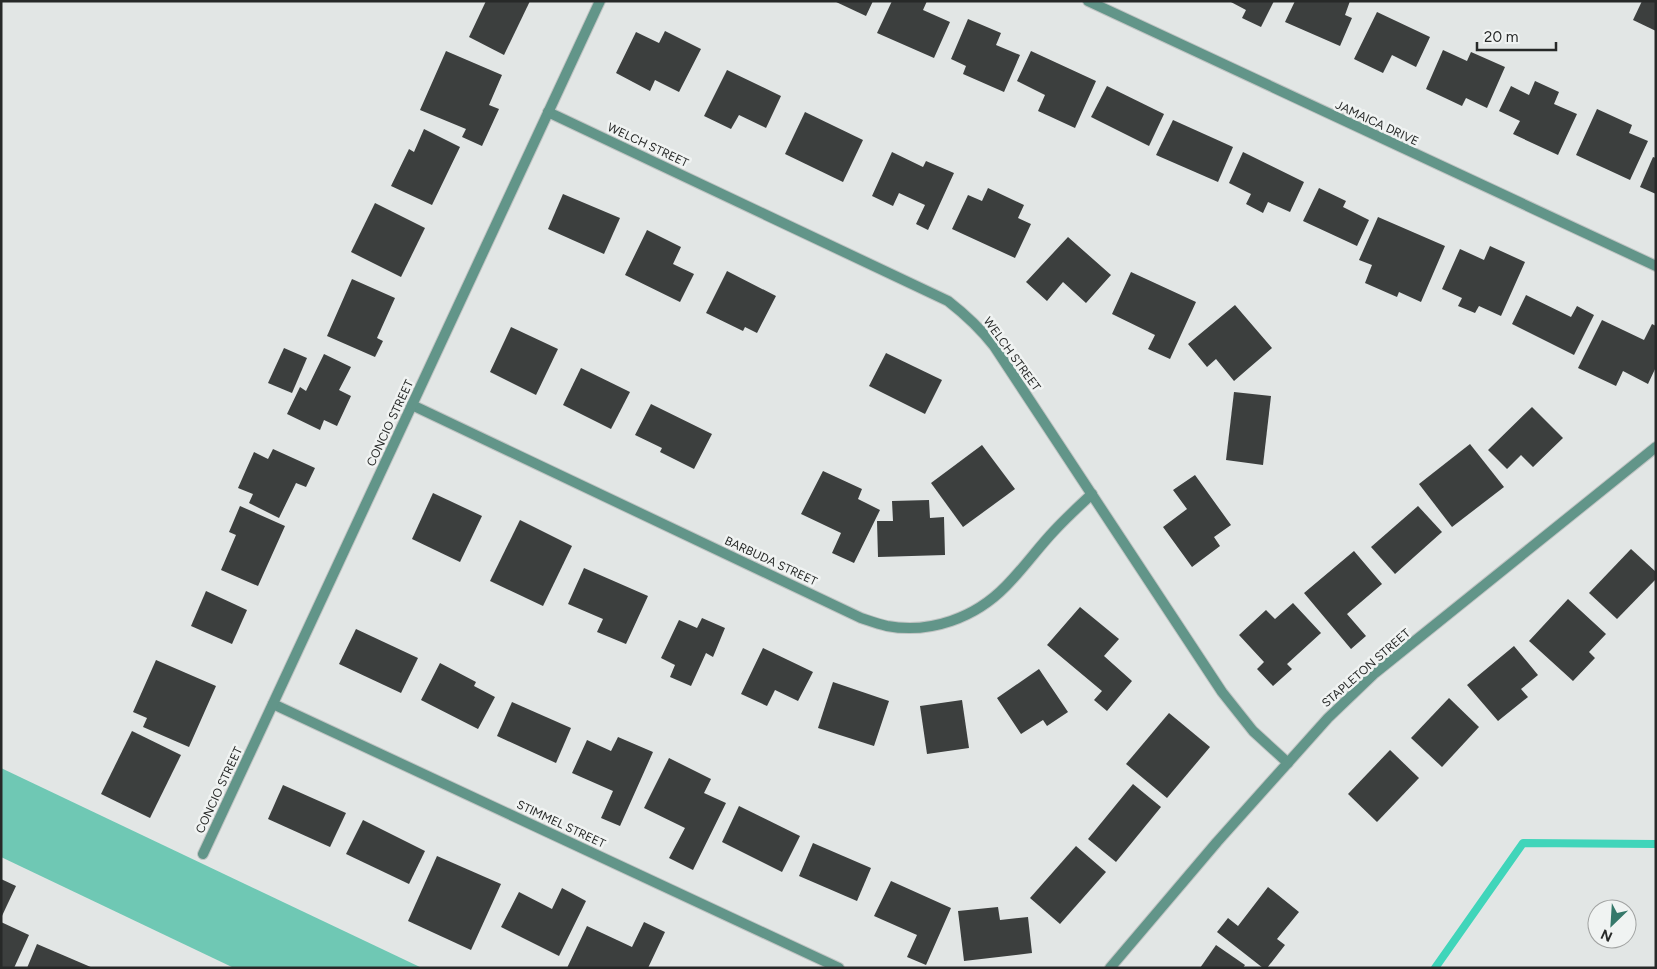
<svg xmlns="http://www.w3.org/2000/svg" width="1657" height="969" viewBox="0 0 1657 969" font-family="Figtree,sans-serif">
	<rect width="100%" height="100%" fill="#e2e6e5"/>
	<!-- green -->
	<path fill="#6fc8b4" d="M1 768 422 968H234L1 857Z"/>
	<g fill="none" stroke-linecap="round" stroke-linejoin="round">
		<!-- stream -->
		<path stroke="#40d5ba" stroke-width="8" d="M1435 968 1523 843 1656 844"/>
	</g>
	<!-- building -->
	<g fill="#3c3f3e">
		<path d="M486 1H530L504 55 469 37Z"/>
		<path d="M834 1H873L866 16Z"/>
		<path d="M892 1H927L923 10 950 22 934 58 877 33Z"/>
		<path d="M1229 1H1274L1261 27 1242 18 1246 10Z"/>
		<path d="M1295 1H1350L1345 15 1352 18 1340 46 1285 22Z"/>
		<path d="M1642 1H1656V31L1633 20Z"/>
		<path d="M1377 12 1430 37 1416 67 1392 55 1383 73 1354 59Z"/>
		<path d="M968 19 1001 33 996 45 1020 55 1004 92 963 74 966 66 951 59Z"/>
		<path d="M665 31 701 49 679 92 655 80 650 91 616 73 636 32 659 43Z"/>
		<path d="M1443 50 1467 61 1471 52 1505 67 1487 108 1466 98 1462 106 1426 89Z"/>
		<path d="M446 51 502 75 489 105 499 109 482 146 462 137 466 129 420 110Z"/>
		<path d="M1031 51 1096 81 1075 128 1038 111 1045 95 1017 81Z"/>
		<path d="M727 70 781 96 766 128 739 115 731 129 704 116Z"/>
		<path d="M1535 81 1559 92 1554 104 1577 114 1558 155 1513 134 1520 121 1499 111 1511 86 1529 95Z"/>
		<path d="M1107 86 1164 114 1149 146 1091 117Z"/>
		<path d="M1597 109 1632 125 1629 133 1648 141 1630 180 1576 155Z"/>
		<path d="M805 112 863 140 843 182 785 154Z"/>
		<path d="M1173 120 1233 147 1218 182 1156 155Z"/>
		<path d="M424 129 460 147 432 205 391 186 409 149 414 152Z"/>
		<path d="M892 152 923 167 926 161 954 173 928 230 916 224 925 205 899 193 893 206 872 196Z"/>
		<path d="M1243 152 1304 182 1290 212 1268 202 1263 213 1246 204 1251 194 1229 183Z"/>
		<path d="M1653 157 1656 158V194L1640 187Z"/>
		<path d="M988 188 1024 205 1018 218 1031 224 1015 258 952 229 968 195 982 201Z"/>
		<path d="M1319 188 1346 201 1343 207 1369 220 1357 246 1303 221Z"/>
		<path d="M563 194 620 218 604 254 548 229Z"/>
		<path d="M375 203 425 228 401 277 351 252Z"/>
		<path d="M1378 217 1445 246 1421 302 1399 292 1397 297 1365 283 1372 265 1359 260Z"/>
		<path d="M647 230 681 247 673 264 694 274 680 302 625 275Z"/>
		<path d="M1068 237 1111 275 1086 303 1063 282 1047 301 1026 282Z"/>
		<path d="M1490 246 1525 262 1501 316 1479 306 1475 313 1458 306 1462 298 1442 289 1460 249 1484 260Z"/>
		<path d="M727 271 776 296 757 333 745 327 743 331 706 313Z"/>
		<path d="M1131 272 1196 302 1170 359 1148 349 1155 335 1112 314Z"/>
		<path d="M352 279 395 298 377 338 383 341 375 357 327 336Z"/>
		<path d="M1526 295 1571 317 1577 306 1594 315 1574 355 1512 324Z"/>
		<path d="M1235 305 1272 348 1234 381 1216 359 1207 367 1188 344Z"/>
		<path d="M1602 320 1644 340 1652 324 1656 326V367L1648 384 1623 371 1616 386 1578 368Z"/>
		<path d="M511 327 558 349 536 395 490 372Z"/>
		<path d="M284 348 307 358 292 393 268 383Z"/>
		<path d="M886 353 942 380 925 414 869 386Z"/>
		<path d="M324 354 351 367 339 390 351 396 337 426 324 420 320 430 287 414 300 387 306 391Z"/>
		<path d="M581 368 630 392 611 429 563 405Z"/>
		<path d="M1234 392 1271 396 1263 465 1226 460Z"/>
		<path d="M651 404 712 434 694 469 660 452 662 448 635 435Z"/>
		<path d="M1532 407 1563 438 1533 467 1521 455 1507 469 1488 450Z"/>
		<path d="M1470 444 1504 487 1452 527 1419 484Z"/>
		<path d="M982 445 1015 489 963 527 931 483Z"/>
		<path d="M273 449 315 468 306 487 296 483 279 518 249 503 253 494 238 488 254 452 268 459Z"/>
		<path d="M823 471 862 489 858 499 880 510 854 563 832 553 841 533 801 514Z"/>
		<path d="M1195 475 1231 525 1214 537 1220 546 1192 567 1163 527 1187 509 1173 490Z"/>
		<path d="M433 493 482 516 460 562 412 539Z"/>
		<path d="M929 500 930 518 944 517 945 555 878 557 877 521H893L892 501Z"/>
		<path d="M240 506 285 526 258 586 221 570 236 535 229 532Z"/>
		<path d="M1418 506 1442 532 1395 574 1371 547Z"/>
		<path d="M520 520 572 546 543 606 490 581Z"/>
		<path d="M1631 549 1656 572V579L1617 619 1589 593Z"/>
		<path d="M1354 551 1382 584 1347 614 1366 636 1351 649 1304 593Z"/>
		<path d="M584 568 648 596 626 644 597 632 603 619 568 604Z"/>
		<path d="M206 591 247 610 232 644 191 626Z"/>
		<path d="M1568 599 1606 634 1589 652 1595 658 1573 681 1529 641Z"/>
		<path d="M1293 603 1321 633 1287 664 1292 669 1273 686 1257 669 1264 662 1239 635 1266 610 1275 619Z"/>
		<path d="M1080 607 1119 639 1104 656 1132 681 1107 711 1094 700 1102 691 1047 645Z"/>
		<path d="M702 618 725 628 713 657 706 653 691 686 670 677 675 665 661 658 679 620 697 628Z"/>
		<path d="M356 629 418 658 401 693 339 664Z"/>
		<path d="M1514 646 1538 675 1521 689 1528 697 1498 721 1467 685Z"/>
		<path d="M763 648 813 672 798 701 775 690 767 706 741 694Z"/>
		<path d="M156 660 216 686 189 747 143 727 147 718 133 712Z"/>
		<path d="M440 663 476 682 474 686 495 697 478 729 421 700Z"/>
		<path d="M1039 669 1068 712 1047 726 1043 720 1021 734 997 698Z"/>
		<path d="M833 682 889 701 874 746 818 728Z"/>
		<path d="M1449 698 1479 727 1442 767 1411 738Z"/>
		<path d="M962 700 969 748 927 754 920 706Z"/>
		<path d="M512 702 571 728 556 763 497 736Z"/>
		<path d="M1169 713 1210 747 1167 798 1126 764Z"/>
		<path d="M132 731 181 755 150 818 101 794Z"/>
		<path d="M618 737 653 752 620 826 601 818 613 791 572 773 587 740 611 751Z"/>
		<path d="M1390 750 1419 778 1377 822 1348 794Z"/>
		<path d="M669 758 711 779 704 793 726 803 693 870 669 858 685 828 644 808Z"/>
		<path d="M1133 784 1161 807 1116 862 1088 839Z"/>
		<path d="M283 785 346 813 330 847 268 819Z"/>
		<path d="M739 806 800 836 782 872 722 842Z"/>
		<path d="M363 820 425 851 409 884 346 854Z"/>
		<path d="M813 843 871 868 857 901 799 876Z"/>
		<path d="M1076 846 1106 872 1060 924 1030 898Z"/>
		<path d="M437 856 501 884 471 950 408 921Z"/>
		<path d="M1 879 16 886 1 918Z"/>
		<path d="M891 881 951 908 926 965 907 957 917 935 874 916Z"/>
		<path d="M1268 887 1299 912 1277 939 1285 945 1267 968H1263L1217 932 1228 918 1238 926Z"/>
		<path d="M562 888 586 901 559 956 501 927 519 892 552 909Z"/>
		<path d="M998 907 1000 920 1028 917 1032 953 964 961 958 911Z"/>
		<path d="M1 922 29 935 14 968H1Z"/>
		<path d="M644 922 665 932 648 968H567L587 926 632 947Z"/>
		<path d="M37 944 93 968H27Z"/>
		<path d="M1216 945 1245 965 1243 968H1200Z"/>
	</g>
	<g fill="none" stroke-linecap="round" stroke-linejoin="round">
		<!-- street casing -->
		<g stroke="#c0c4c3" stroke-width="12">
			<g id="street">
				<path d="M1088 1 1656 266"/>
				<path d="M548 112 948 301C966 315 980 328 994 346L1222 692 1253 731 1288 763"/>
				<path d="M412 405 861 618C870 621 878 624 887 626 930 634 975 618 1006 586 1023 569 1037 549 1054 531 1066 518 1079 506 1092 494"/>
				<path d="M273 704 839 968"/>
				<path d="M203 854 600 1"/>
				<path d="M1110 968 1217 842 1328 718 1375 673 1656 447"/>
			</g>
		</g>
		<!-- street -->
		<use href="#street" stroke="#629589" stroke-width="10"/>
	</g>
	<g text-anchor="middle" dominant-baseline="central" stroke-width="5" stroke-linejoin="round" paint-order="stroke">
		<!-- street labels -->
		<g font-size="12" fill="#272928" stroke="#f0f3f2">
			<text transform="translate(1377 123) rotate(25)">JAMAICA DRIVE</text>
			<text transform="translate(648 145) rotate(25)">WELCH STREET</text>
			<text transform="translate(1012 354) rotate(54)">WELCH STREET</text>
			<text transform="translate(390 423) rotate(-65)">CONCIO STREET</text>
			<text transform="translate(771 561) rotate(25)">BARBUDA STREET</text>
			<text transform="translate(1366 668) rotate(-41)">STAPLETON STREET</text>
			<text transform="translate(219 790) rotate(-65)">CONCIO STREET</text>
			<text transform="translate(561 824) rotate(25)">STIMMEL STREET</text>
		</g>
	</g>
	<!-- border -->
	<rect width="1657" height="969" fill="none" stroke="#272928" stroke-width="5"/>
	<!-- north arrow -->
	<g transform="translate(1612 924) rotate(205)"><circle r="24" fill="#f0f3f2" stroke="#a0a2a1"/>
	<path d="M0-4L9 19L0 12L-9 19Z" fill="#35786a"/>
	<text y="-8" font-size="14" font-weight="bold" text-anchor="middle" fill="#272928">N</text>
	</g>
	<!-- scale -->
	<path d="M1477 42v8h79v-8" fill="none" stroke="#272928" stroke-width="2.5"/>
	<text x="1484" y="42" font-size="15" fill="#272928" stroke="#f0f3f2" stroke-width="4" paint-order="stroke">20 m</text>
</svg>
